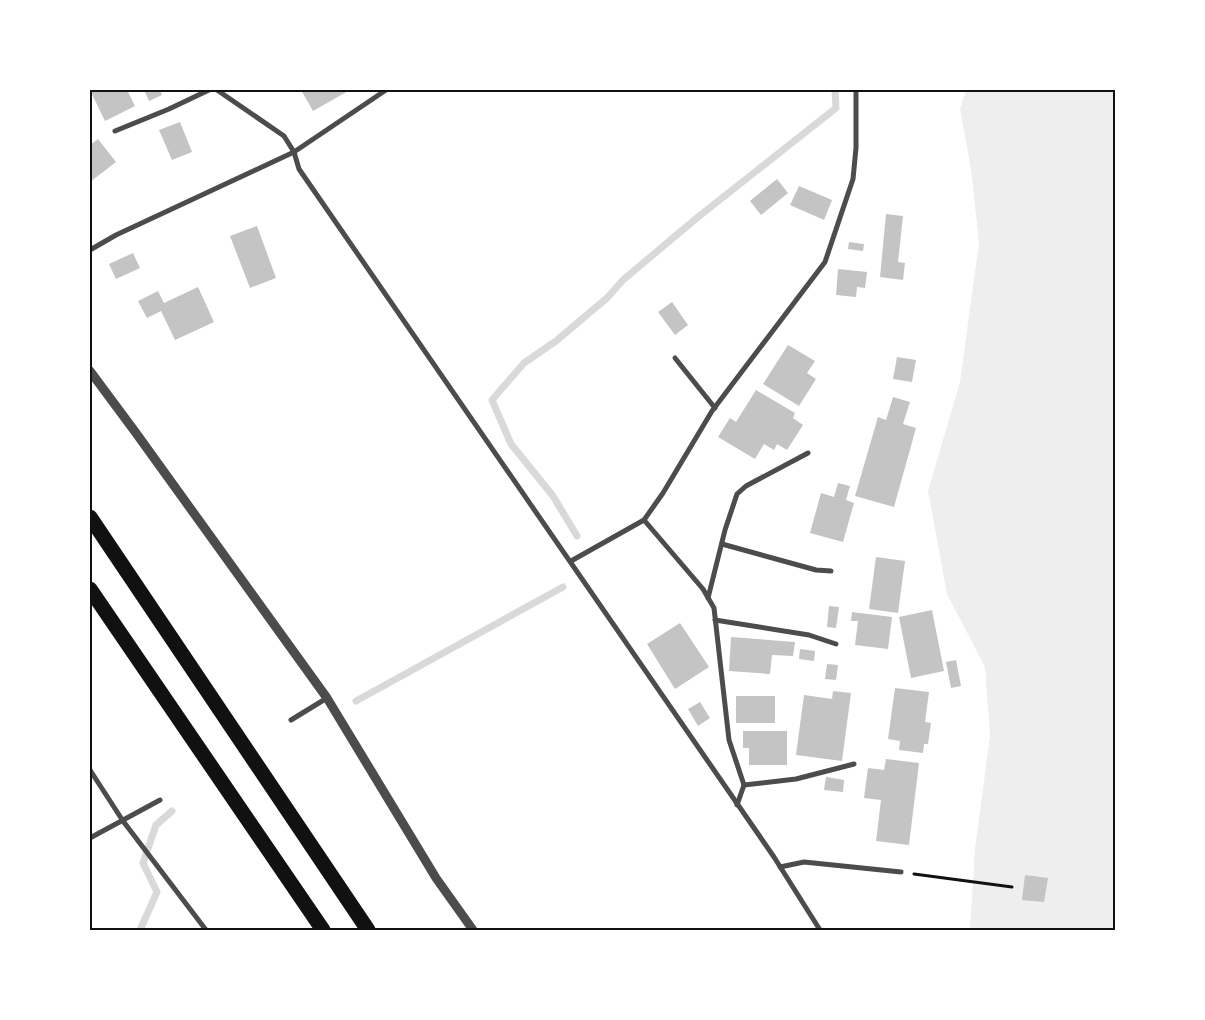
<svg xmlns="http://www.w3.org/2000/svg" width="1205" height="1020" viewBox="0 0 1205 1020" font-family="'Varela Round',sans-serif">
	<rect width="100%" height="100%" fill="#fff"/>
	<!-- green -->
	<path fill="#eee" d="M966 90H1115V930H970L975 849 990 736 985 667 947 594 928 491 960 382 979 242 971 169 960 109Z"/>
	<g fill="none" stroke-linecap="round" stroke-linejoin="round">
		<!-- stream -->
		<g stroke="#d9d9d9" stroke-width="7">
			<path d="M577 536 553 496 511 444 492 400 524 363 556 341 607 298 623 280 698 217 836 108 835 90"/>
			<path d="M356 701 563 587"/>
			<path d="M140 930 157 892 143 863 156 825 172 811"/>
		</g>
	</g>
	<!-- building -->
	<g fill="#c4c4c4">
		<path d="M90 90H127L135 106 105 121Z"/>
		<path d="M144 90H160L162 95 149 101Z"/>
		<path d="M301 90H350L313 111Z"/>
		<path d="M180 122 192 152 172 160 159 130Z"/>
		<path d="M98 139 116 162 90 182V145Z"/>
		<path d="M777 179 788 193 761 215 750 201Z"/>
		<path d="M799 186 832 200 824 220 790 205Z"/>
		<path d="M886 214 903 216 898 262 905 263 903 280 880 277Z"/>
		<path d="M257 226 276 278 250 288 230 236Z"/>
		<path d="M849 242 864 244 863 251 848 249Z"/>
		<path d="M133 253 140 268 116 279 109 264Z"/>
		<path d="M838 269 867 272 865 288 857 287 856 297 836 295Z"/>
		<path d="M198 287 214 322 175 340 161 311 147 318 138 301 158 291 164 303Z"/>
		<path d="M672 302 688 325 675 335 658 312Z"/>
		<path d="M788 345 815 361 807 373 816 379 799 406 763 384Z"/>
		<path d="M897 357 916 360 912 382 893 379Z"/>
		<path d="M756 390 795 413 793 418 803 425 787 450 777 444 774 450 764 444 755 459 718 437 730 418 736 422Z"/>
		<path d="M893 397 910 402 903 424 916 428 894 507 855 496 878 417 886 420Z"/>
		<path d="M838 483 850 486 846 500 854 503 843 542 810 533 821 493 834 497Z"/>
		<path d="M876 557 905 561 898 613 869 609Z"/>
		<path d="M829 606 839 607 836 628 827 627Z"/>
		<path d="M932 610 944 671 911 678 899 617Z"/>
		<path d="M852 612 892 617 888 649 855 645 858 621H851Z"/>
		<path d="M680 623 709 667 675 689 647 644Z"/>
		<path d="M731 637 795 642 793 656 772 655 770 674 729 671Z"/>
		<path d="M800 649 815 651 814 661 799 659Z"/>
		<path d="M956 660 961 686 951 688 946 662Z"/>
		<path d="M827 664 838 665 836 680 825 679Z"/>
		<path d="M895 688 929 692 925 722 931 723 928 744H924L923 753 899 750 900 741 888 739Z"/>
		<path d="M833 691 851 693 842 761 796 755 804 695 832 699Z"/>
		<rect x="736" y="696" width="39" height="27"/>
		<path d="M700 702 710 718 698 726 688 709Z"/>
		<path d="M743 731H787V765H749V748H743Z"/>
		<path d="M886 759 919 763 909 845 876 841 881 800 864 798 868 768 884 770Z"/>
		<path d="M826 777 844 780 843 792 824 790Z"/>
		<path d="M1025 875 1048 878 1044 902 1022 900Z"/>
	</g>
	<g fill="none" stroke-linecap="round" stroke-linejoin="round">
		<!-- path -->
		<path stroke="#111" stroke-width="3" d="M914 874 1012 887"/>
		<!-- minor -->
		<g stroke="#4c4c4c" stroke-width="5">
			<path d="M217 90 284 136 294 152 299 169 774 857 820 930"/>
			<path d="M115 131 169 109 209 90"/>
			<path d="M90 250 116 235 294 152 386 90"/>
			<path d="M675 358 715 408"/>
			<path d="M644 520 703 589 714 608 729 740 744 785 737 805"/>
			<path d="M722 544 816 570 831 571"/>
			<path d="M571 561 644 520 663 493 712 411 825 262 853 179 856 148V90"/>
			<path d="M708 598 725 530 737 494 746 486 808 453"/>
			<path d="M715 620 809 635 836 644"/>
			<path d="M291 720 327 698"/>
			<path d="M90 770 123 821 206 930"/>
			<path d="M744 785 796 779 854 764"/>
			<path d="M90 838 160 800"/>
			<path d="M780 867 804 862 901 872"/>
		</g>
		<!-- tertiary -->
		<path stroke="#4c4c4c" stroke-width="9" d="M90 371 136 433 327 698 436 878 473 930"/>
		<!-- motorway -->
		<g stroke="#111" stroke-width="15">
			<path d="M90 517 368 930"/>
			<path d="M90 589 323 930"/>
		</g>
	</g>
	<!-- border -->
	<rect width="1205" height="1020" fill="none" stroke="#ffffff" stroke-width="182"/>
	<rect x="91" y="91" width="1023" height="838" fill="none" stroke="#111" stroke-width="2"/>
</svg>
